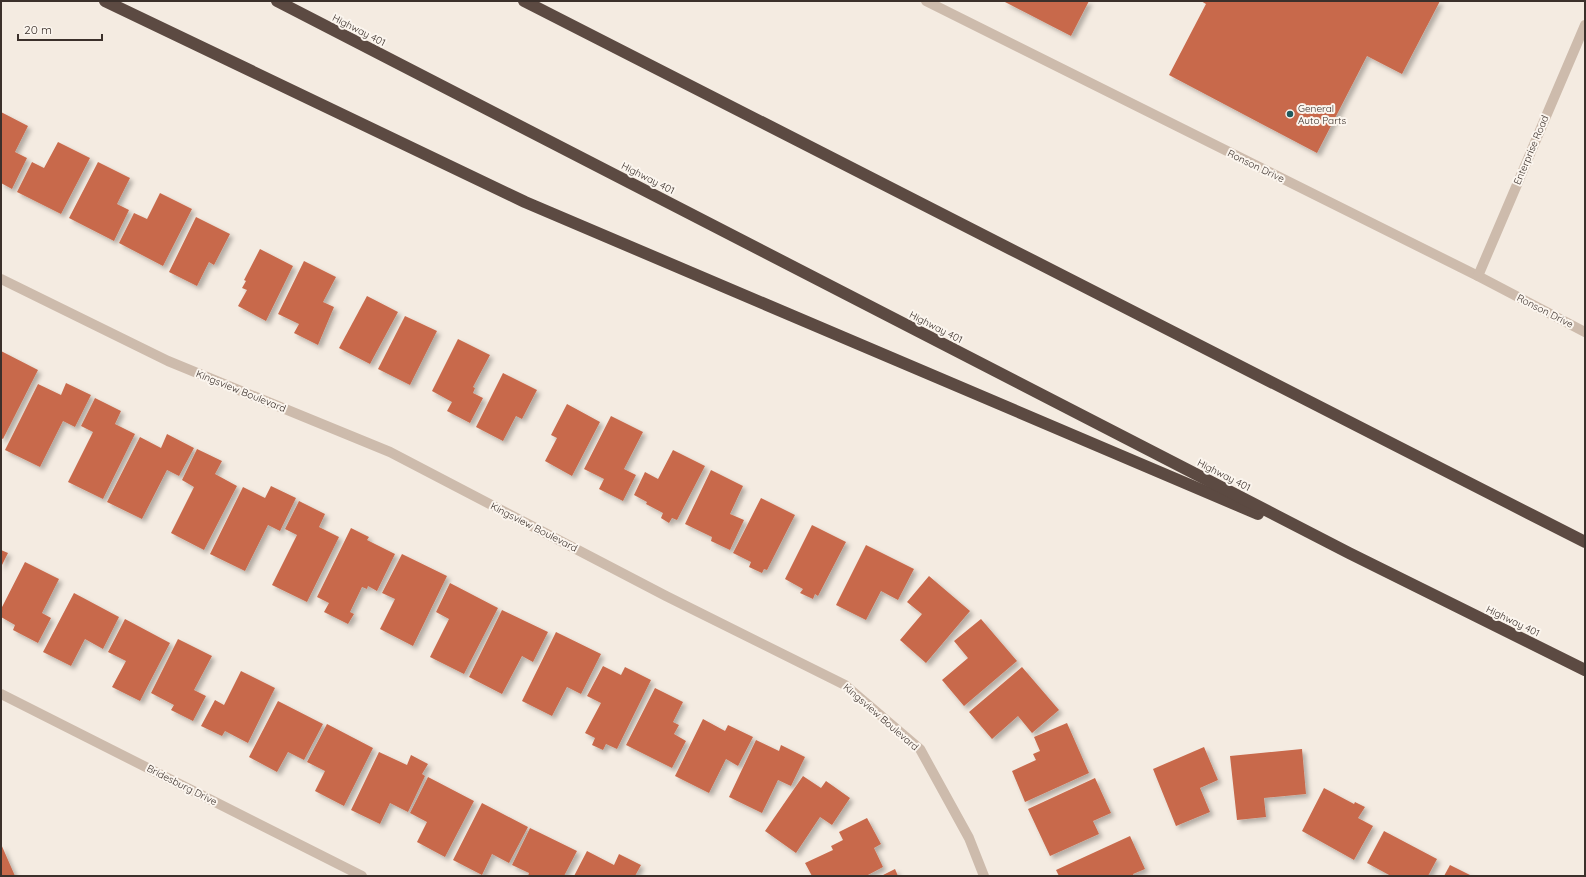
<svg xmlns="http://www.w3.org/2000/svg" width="1586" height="877" viewBox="0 0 1586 877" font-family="Quicksand,sans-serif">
	<defs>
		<filter id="shadow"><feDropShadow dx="3.5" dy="3.5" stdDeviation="2" flood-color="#0004"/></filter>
	</defs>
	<rect width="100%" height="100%" fill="#f4ebe1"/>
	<!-- building -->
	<g fill="#c8694b" filter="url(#shadow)">
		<path d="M1003 1H1089L1071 36Z"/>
		<path d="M1201 1H1440L1402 74 1367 56 1317 153 1169 75 1206 4Z"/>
		<path d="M1 112 28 126 15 152 27 158 12 189 1 183Z"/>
		<path d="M58 142 90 158 61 214 17 192 32 162 44 168Z"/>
		<path d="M98 162 130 178 117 204 129 210 114 241 69 218Z"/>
		<path d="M160 193 192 209 163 266 119 243 134 213 147 219Z"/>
		<path d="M196 217 230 234 214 265 209 262 197 286 169 272Z"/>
		<path d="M260 249 293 266 266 321 238 306 247 290 242 288 246 281 244 280Z"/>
		<path d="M304 261 336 277 323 302 334 307 318 345 294 333 299 324 278 314Z"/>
		<path d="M367 296 398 312 370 364 339 348Z"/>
		<path d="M405 316 437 331 410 385 378 369Z"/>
		<path d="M458 339 490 355 473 387 475 388 473 393 483 398 470 423 447 411 452 402 432 391Z"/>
		<path d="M1 351 38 370 3 439 1 438Z"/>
		<path d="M503 373 537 390 522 419 516 416 503 441 476 427Z"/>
		<path d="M66 383 91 395 75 427 63 421 40 467 5 450 38 384 61 395Z"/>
		<path d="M95 398 121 411 115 424 135 434 103 499 68 482 93 432 81 426Z"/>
		<path d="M567 404 600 422 572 476 545 461 557 438 551 435Z"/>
		<path d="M611 416 643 432 624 469 636 475 623 501 599 489 604 479 584 469Z"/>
		<path d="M167 434 194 448 179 476 167 470 142 519 107 502 140 437 161 448Z"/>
		<path d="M197 449 222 461 215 474 237 486 204 550 171 533 194 487 182 480Z"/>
		<path d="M673 450 705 466 677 520 672 518 669 523 661 518 663 513 646 504 647 502 634 495 645 472 658 479Z"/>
		<path d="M711 470 743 486 730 514 744 520 730 550 711 541 712 537 685 524Z"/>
		<path d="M271 486 296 498 280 531 268 525 245 571 210 554 243 487 265 498Z"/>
		<path d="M761 498 795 515 767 570 764 569 762 573 749 567 751 562 733 553Z"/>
		<path d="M299 501 325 514 319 527 339 537 307 602 272 585 297 535 285 529Z"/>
		<path d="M812 525 846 542 818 596 815 594 813 599 800 593 803 589 785 579Z"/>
		<path d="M351 528 369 537 367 540 395 554 377 591 368 586 367 589 362 587 350 612 354 614 348 624 324 612 329 603 317 597Z"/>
		<path d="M866 545 914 569 898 600 881 591 866 620 836 605Z"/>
		<path d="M1 550 8 553 1 567Z"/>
		<path d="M402 554 447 576 413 646 380 629 395 599 382 593Z"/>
		<path d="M25 562 59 579 42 613 51 618 38 643 13 630 15 625 1 617V609Z"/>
		<path d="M929 576 970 611 926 663 900 640 922 614 907 602Z"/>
		<path d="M450 583 498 608 464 674 430 657 449 619 436 612Z"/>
		<path d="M74 593 119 617 103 649 85 639 71 666 43 652Z"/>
		<path d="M502 610 548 632 533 662 522 656 502 694 469 677Z"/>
		<path d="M125 619 170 643 140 701 112 687 126 661 108 652Z"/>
		<path d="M981 619 1017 661 964 706 942 680 968 658 954 641Z"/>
		<path d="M556 632 601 654 581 694 567 687 552 716 522 701Z"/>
		<path d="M178 639 212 656 194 690 206 696 193 721 171 710 174 705 151 693Z"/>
		<path d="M603 666 621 675 625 667 651 680 617 749 606 744 603 750 592 745 595 738 585 733 601 703 587 696Z"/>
		<path d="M1022 667 1059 710 1032 733 1018 716 992 739 969 712Z"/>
		<path d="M241 671 275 688 248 743 225 731 222 736 201 726 215 700 224 705Z"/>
		<path d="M655 688 683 702 673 722 679 725 674 734 686 741 672 768 626 745Z"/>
		<path d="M278 701 323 724 304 760 288 752 277 772 249 757Z"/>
		<path d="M703 719 725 731 728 725 753 737 738 766 726 759 709 793 675 776Z"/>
		<path d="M1067 723 1089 773 1025 802 1012 771 1036 760 1033 754 1040 751 1034 737Z"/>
		<path d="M327 724 373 748 344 806 315 791 325 771 307 762Z"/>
		<path d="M756 740 779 751 781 745 805 757 791 786 778 780 762 813 729 797Z"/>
		<path d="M1204 747 1218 780 1200 788 1210 812 1176 826 1153 769Z"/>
		<path d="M1302 749 1306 794 1264 798 1266 817 1237 820 1230 756Z"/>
		<path d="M379 752 407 765 411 755 428 764 422 774 425 776 408 812 390 803 380 824 351 810Z"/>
		<path d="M803 776 821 788 826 781 850 798 832 825 820 817 796 853 765 831Z"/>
		<path d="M428 777 474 801 445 857 417 842 427 822 410 813Z"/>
		<path d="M1095 778 1111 813 1093 821 1099 834 1050 856 1028 809Z"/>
		<path d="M1324 788 1354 804 1355 802 1365 807 1358 818 1373 826 1354 860 1302 831Z"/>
		<path d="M482 803 528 827 509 863 492 854 482 875 453 860Z"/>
		<path d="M867 818 881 844 874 848 883 867 866 876H812L805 863 833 850 831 846 843 840 839 832Z"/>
		<path d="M530 828 577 851 564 876H528L529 873 512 865Z"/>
		<path d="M1384 831 1437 859 1428 876H1391L1367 863Z"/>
		<path d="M1130 836 1145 869 1133 874 1134 876H1059L1056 870Z"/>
		<path d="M1 844 15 876H1Z"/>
		<path d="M587 851 614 865 619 854 641 865 635 876H574Z"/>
		<path d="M1450 865 1472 876H1444Z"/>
		<path d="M895 869 898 876H881Z"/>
	</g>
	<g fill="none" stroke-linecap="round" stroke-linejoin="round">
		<!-- minor -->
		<g stroke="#cdbbac" stroke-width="10">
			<path d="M926 1 1478 276 1585 332"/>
			<path d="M1478 276 1585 25"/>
			<path d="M1 279 168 361 390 452 666 596 845 685 920 749 969 838 984 876"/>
			<path d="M1 694 362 876"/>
		</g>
		<!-- motorway -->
		<g stroke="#5c4a42" stroke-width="12">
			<path d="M105 1 525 202 1258 514"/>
			<path d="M277 1 1349 553 1585 670"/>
			<path d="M524 1 1585 542"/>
		</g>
	</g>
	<!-- markers -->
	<circle fill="#1f5a5e" stroke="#fbf5ee" stroke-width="1.5" cx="1290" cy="114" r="4"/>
	<g text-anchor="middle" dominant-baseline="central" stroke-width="4" stroke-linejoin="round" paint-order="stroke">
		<!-- street labels -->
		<g font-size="10" fill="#3b302b" stroke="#fbf5ee">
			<text transform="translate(359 30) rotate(27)">Highway 401</text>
			<text transform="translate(1531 150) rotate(-67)">Enterprise Road</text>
			<text transform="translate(1256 166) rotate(26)">Ronson Drive</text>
			<text transform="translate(648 178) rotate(27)">Highway 401</text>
			<text transform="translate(1545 311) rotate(27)">Ronson Drive</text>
			<text transform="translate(936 327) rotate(27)">Highway 401</text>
			<text transform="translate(241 391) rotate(22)">Kingsview Boulevard</text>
			<text transform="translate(1224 475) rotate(27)">Highway 401</text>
			<text transform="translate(534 527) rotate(27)">Kingsview Boulevard</text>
			<text transform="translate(1513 621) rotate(26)">Highway 401</text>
			<text transform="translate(881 717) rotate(41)">Kingsview Boulevard</text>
			<text transform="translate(182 785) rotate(27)">Bridesburg Drive</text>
		</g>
		<!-- poi labels -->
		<g font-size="10" fill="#3b302b" stroke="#fbf5ee" text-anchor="start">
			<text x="1298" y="108">General<tspan x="1298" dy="12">Auto Parts</tspan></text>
		</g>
	</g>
	<!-- border -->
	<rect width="1586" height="877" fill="none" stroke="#3b302b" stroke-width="4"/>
	<!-- scale -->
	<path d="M18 34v6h84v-6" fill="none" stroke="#3b302b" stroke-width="2"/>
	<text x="24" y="34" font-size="12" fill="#3b302b" stroke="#fbf5ee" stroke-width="3" paint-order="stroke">20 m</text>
</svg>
